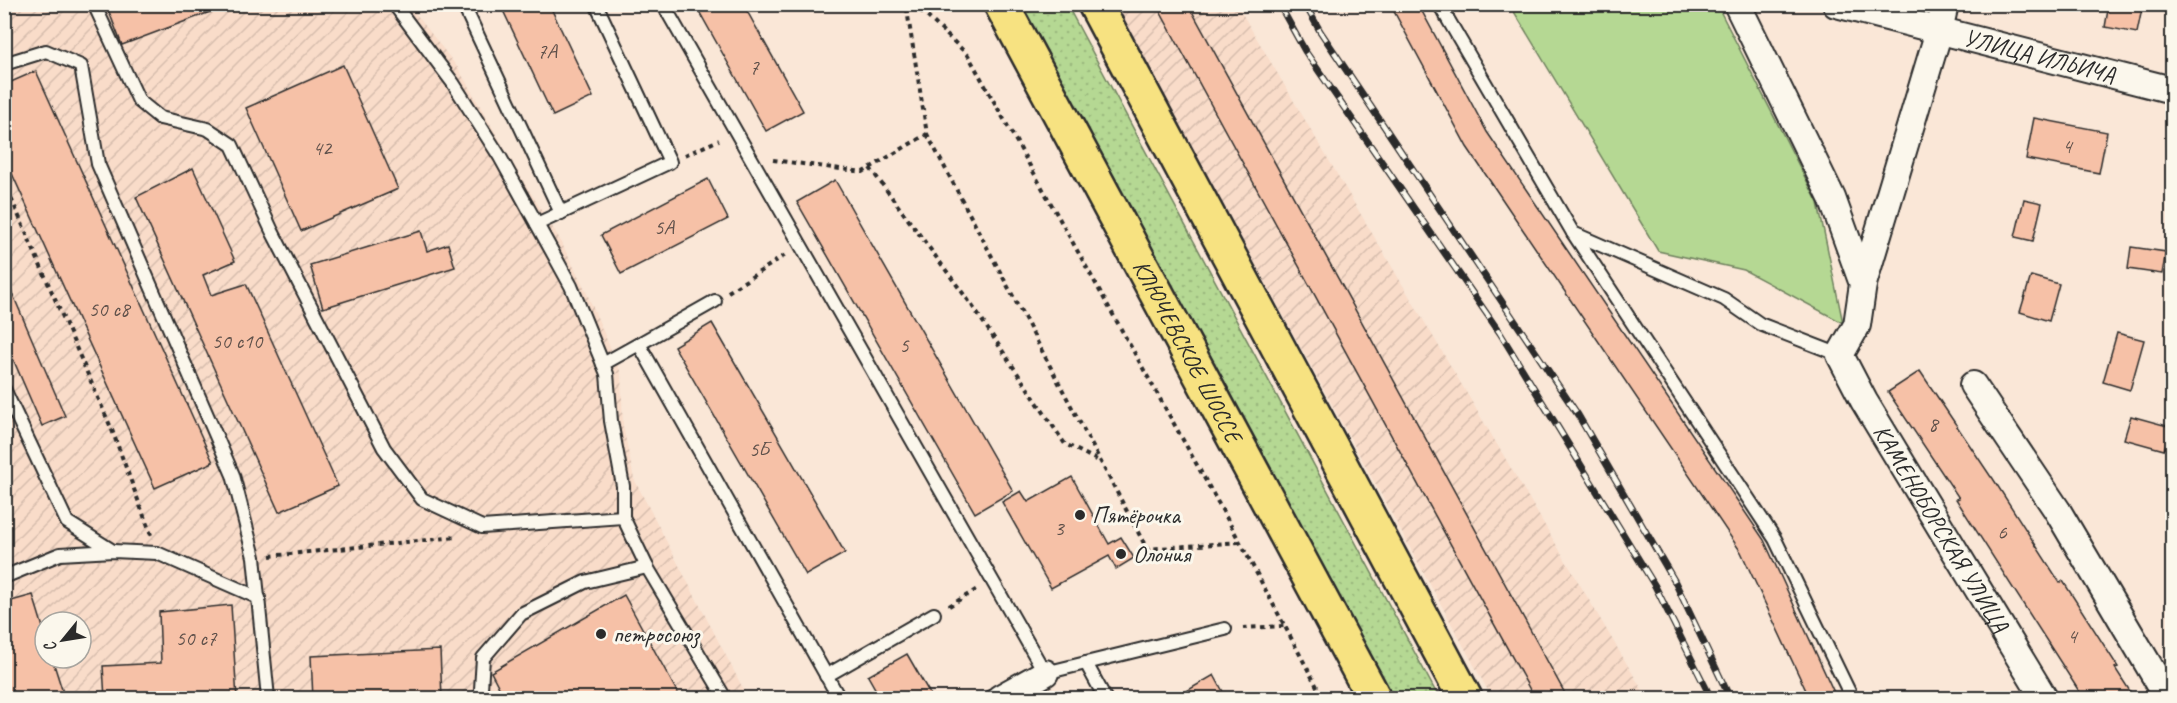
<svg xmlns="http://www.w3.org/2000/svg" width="2177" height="703" viewBox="0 0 2177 703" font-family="Caveat,sans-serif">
	<defs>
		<pattern id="industrial-furrows" width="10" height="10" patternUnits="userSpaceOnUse" patternTransform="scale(1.5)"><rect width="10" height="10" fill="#f9dcc9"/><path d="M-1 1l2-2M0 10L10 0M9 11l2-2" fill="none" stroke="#d6bdad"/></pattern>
		<pattern id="grass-dots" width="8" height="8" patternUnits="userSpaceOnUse" patternTransform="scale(1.5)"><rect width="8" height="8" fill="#b5d893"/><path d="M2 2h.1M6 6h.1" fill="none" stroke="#9cba7f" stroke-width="1.8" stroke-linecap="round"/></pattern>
	</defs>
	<rect width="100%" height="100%" fill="#fae7d7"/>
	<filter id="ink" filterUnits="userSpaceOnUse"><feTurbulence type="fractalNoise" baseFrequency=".0167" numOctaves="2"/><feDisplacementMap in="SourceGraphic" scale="12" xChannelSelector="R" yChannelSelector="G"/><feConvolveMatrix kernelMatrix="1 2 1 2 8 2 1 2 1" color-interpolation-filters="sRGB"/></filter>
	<g filter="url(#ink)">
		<!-- industrial -->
		<g fill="url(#industrial-furrows)" fill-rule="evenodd">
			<path d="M4 5H409L458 68 525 184 558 236 585 289 621 373 623 426 634 479 748 698H5ZM45 622H81V658H45Z"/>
			<path d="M1114 5H1237L1647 698H1492Z"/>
		</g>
		<!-- grass -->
		<path fill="url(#grass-dots)" stroke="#70825f" stroke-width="1.5" d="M1017 5H1067L1439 698H1394Z"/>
		<!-- green -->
		<path fill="#b5d893" stroke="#70825f" stroke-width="1.5" d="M1510 5H1717L1818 203 1843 323 1744 270 1658 251Z"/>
		<!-- building -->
		<g fill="#f6c1a7" stroke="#2b2b2b" stroke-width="1.5">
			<path d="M106 4H225L226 6 122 45Z"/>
			<path d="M500 4H549L593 97 553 116Z"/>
			<path d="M695 4H743L803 111 766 131Z"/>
			<path d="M1156 4H1188L1568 699H1535Z"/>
			<path d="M1390 4H1418L1487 132 1764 540 1837 699H1810L1741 552 1467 147Z"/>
			<path d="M2109 4H2143L2137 33 2105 27Z"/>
			<path d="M343 65 398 189 301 231 246 108Z"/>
			<path d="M36 71 213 462 155 488 4 156V85Z"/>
			<path d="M2034 118 2107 132 2099 173 2026 159Z"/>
			<path d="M193 168 235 261 203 275 211 295 246 284 338 486 279 512 136 197Z"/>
			<path d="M708 179 728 219 621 274 601 235Z"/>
			<path d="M835 180 1013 491 975 513 797 202Z"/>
			<path d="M2024 199 2042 203 2033 241 2015 237Z"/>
			<path d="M421 231 427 251 448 244 455 267 323 308 310 265Z"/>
			<path d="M2131 247 2166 252 2162 274 2128 269Z"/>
			<path d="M4 274 65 416 42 426 4 338Z"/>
			<path d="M2031 276 2059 284 2049 321 2020 312Z"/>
			<path d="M712 323 845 553 806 575 674 346Z"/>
			<path d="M2117 333 2144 340 2130 390 2103 382Z"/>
			<path d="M1920 371 1991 477H1992L2060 583 2063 581 2118 667 2115 668 2135 699H2084L1956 499 1959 498 1888 392Z"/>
			<path d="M2131 416 2171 427 2164 450 2124 439Z"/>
			<path d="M1072 477 1109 544 1121 537 1134 558 1116 569 1109 556 1051 588 1002 502 1021 491 1028 502Z"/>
			<path d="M33 595 45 634V658H52L65 699H4V603Z"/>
			<path d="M624 595 681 699H505L491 672Z"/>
			<path d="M231 605 237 699H105L103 666 161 663 159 612Z"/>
			<path d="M440 650 442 699H313L311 656Z"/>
			<path d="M907 654 933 699H881L868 676Z"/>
			<path d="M1214 675 1227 699H1173Z"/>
		</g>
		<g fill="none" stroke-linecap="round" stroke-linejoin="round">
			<!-- service casing -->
			<g stroke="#2b2b2b" stroke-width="16">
				<g id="service">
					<path d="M94 4 139 101 160 118 208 129 232 145 272 231 384 448 422 499 482 527 623 517"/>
					<path d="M394 4 453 83 500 157 571 286 607 374 611 421 623 486V517L647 567 725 698"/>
					<path d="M463 4 561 213"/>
					<path d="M663 4 1045 673 1225 629"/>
					<path d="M1439 4 1573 233 1775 539 1852 698"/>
					<path d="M4 64 46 51 81 66 98 164 233 475 254 557 268 698"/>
					<path d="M537 224 670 162 596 4"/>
					<path d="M1573 233 1724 299 1760 324 1840 355"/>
					<path d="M639 344 715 301"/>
					<path d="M603 364 639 344 839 698"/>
					<path d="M4 389 67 522 113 551"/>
					<path d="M4 577 60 554 113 551 157 553 259 598"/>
					<path d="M1086 663 1105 698"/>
					<path d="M826 676 934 614"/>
					<path d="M484 698 481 689 483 658 521 614 585 582 647 567"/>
				</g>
			</g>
			<!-- minor casing -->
			<g stroke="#2b2b2b" stroke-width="30">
				<g id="minor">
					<path id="s1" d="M1737 4 1832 198 1863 284 1857 325 1840 355 1864 401 2044 698"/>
					<path id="s2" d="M1836 4 2172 90"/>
					<path d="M1863 284 1939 31 1945 4"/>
					<path d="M1973 385 2057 510 2168 698"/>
					<path d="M1000 698 1045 673"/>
				</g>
			</g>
			<!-- primary casing -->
			<g stroke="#2b2b2b" stroke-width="38">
				<g id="primary">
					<path id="s3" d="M1001 4 1374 698"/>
					<path d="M1095 4 1465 698"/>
				</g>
			</g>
			<!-- path -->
			<g stroke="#2b2b2b" stroke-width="4" stroke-dasharray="4.5 4.5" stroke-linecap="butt">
				<path d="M914 4 968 55 1240 542 1323 698"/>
				<path d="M927 134 1147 549 1240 542"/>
				<path d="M685 155 719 140"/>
				<path d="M773 160 863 172 927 134 906 4"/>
				<path d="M870 168 971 304 1065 444 1101 462"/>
				<path d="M4 182 112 430 151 535"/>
				<path d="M728 292 787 254"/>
				<path d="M270 556 456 537"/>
				<path d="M949 606 979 588"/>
				<path d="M1243 628 1285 626"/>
			</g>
			<!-- service -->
			<use href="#service" stroke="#fbf7ec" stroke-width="12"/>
			<!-- minor -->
			<use href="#minor" stroke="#fbf7ec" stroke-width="26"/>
			<!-- primary -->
			<use href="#primary" stroke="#f7e281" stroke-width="33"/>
			<!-- rail casing -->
			<g stroke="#2b2b2b" stroke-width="7">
				<g id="rail">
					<path d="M1279 4 1305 51 1500 333 1655 586 1711 698"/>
					<path d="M1305 4 1320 31 1578 415 1675 582 1730 698"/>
				</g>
			</g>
			<!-- rail -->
			<use href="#rail" stroke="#fbf7ec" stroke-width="4.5" stroke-dasharray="14" stroke-linecap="butt"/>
		</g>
	</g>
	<!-- markers -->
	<g fill="#2b2b2b" stroke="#fbf7ec" stroke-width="2">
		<circle cx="1080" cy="515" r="6"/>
		<circle cx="1121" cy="554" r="6"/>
		<circle cx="601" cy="634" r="6"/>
	</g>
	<g text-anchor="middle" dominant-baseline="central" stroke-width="6" stroke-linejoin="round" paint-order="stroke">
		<!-- number labels -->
		<g font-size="21" fill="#5e504a">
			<text x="547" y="51">7А</text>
			<text x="754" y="67">7</text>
			<text x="2067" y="146">4</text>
			<text x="322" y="148">42</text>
			<text x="664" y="227">5А</text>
			<text x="109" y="309">50 с8</text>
			<text x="237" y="341">50 с10</text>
			<text x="904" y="345">5</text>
			<text x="1933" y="424">8</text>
			<text x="759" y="449">5Б</text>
			<text x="1059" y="528">3</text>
			<text x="2002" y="532">6</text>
			<text x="2072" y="636">4</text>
			<text x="196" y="638">50 с7</text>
		</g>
		<!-- street labels -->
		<g font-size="24" fill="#2b2b2b" stroke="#fbf7ec">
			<text stroke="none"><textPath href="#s2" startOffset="210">УЛИЦА ИЛЬИЧА</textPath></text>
			<text stroke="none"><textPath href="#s3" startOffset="394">КЛЮЧЕВСКОЕ ШОССЕ</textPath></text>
			<text stroke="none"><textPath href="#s1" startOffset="584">КАМЕНОБОРСКАЯ УЛИЦА</textPath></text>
		</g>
		<!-- poi labels -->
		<g font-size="24" fill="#2b2b2b" stroke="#fbf7ec" text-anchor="start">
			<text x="1092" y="515">Пятёрочка</text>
			<text x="1133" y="554">Олония</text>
			<text x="613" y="634">петросоюз</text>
		</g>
	</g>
	<!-- margin -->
	<rect width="2177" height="703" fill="none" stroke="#fbf7ec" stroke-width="24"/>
	<rect x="12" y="12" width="2153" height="679" fill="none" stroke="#2b2b2b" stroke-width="2" filter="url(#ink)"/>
	<!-- north arrow -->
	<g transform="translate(63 640) rotate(240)"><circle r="28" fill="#fbf7ec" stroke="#a8a59f" stroke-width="1.5"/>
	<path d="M0-4.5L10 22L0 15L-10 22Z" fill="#2b2b2b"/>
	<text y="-9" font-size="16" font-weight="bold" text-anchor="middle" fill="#2b2b2b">С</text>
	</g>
</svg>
